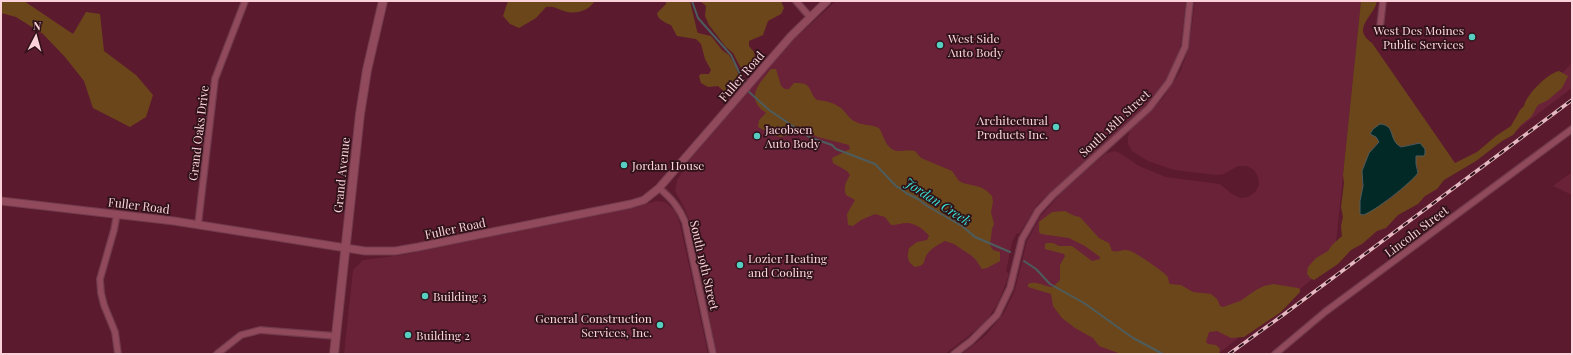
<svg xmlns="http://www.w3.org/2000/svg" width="1573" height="355" viewBox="0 0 1573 355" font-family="'Playfair Display',serif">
	<rect width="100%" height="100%" fill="#5b1a2e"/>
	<!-- built -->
	<g fill="#6a2239">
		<path d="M836 1H1186L1181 42 1179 51 1172 70 1161 87 1148 103 1037 205 1019 234 1017 233 1012 242 1006 272 1009 273 1008 277 1003 291 998 303 989 317 980 327 945 354H717L690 222 685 209 675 191 677 180 691 158 774 60 791 42Z"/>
		<path d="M1195 1H1361L1334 262 1218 354H962L985 336 1004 313 1015 290 1027 241 1040 217 1061 193 1105 154 1114 151 1120 153 1139 166 1166 177 1220 184 1232 194 1240 198 1248 197 1255 192 1259 185 1258 177 1254 170 1247 166H1238L1224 174 1217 175 1174 170 1148 161 1132 151 1128 144V137L1130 130 1163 98 1180 72 1186 56 1190 39Z"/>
		<path d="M1572 63V88L1514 132 1515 122Z"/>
		<path d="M1572 172V195L1553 186Z"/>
		<path d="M656 201 665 202 671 207 676 212 680 224 708 354H344L353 270 363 260 402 255 633 208Z"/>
	</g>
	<!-- green -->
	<g fill="#6c461b" fill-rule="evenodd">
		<path d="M1 1H24L73 34 86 12 100 14 104 51 136 75 153 95 146 117 130 127 93 108 84 81 65 57 43 34 16 17 1 13Z"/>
		<path d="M508 1H595C588 11 576 15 564 11 556 9 556 6 546 7L536 18 519 28 510 24 503 16Z"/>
		<path d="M666 1H690L697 31 698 33 711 36 722 50 729 55 736 67 740 80 727 94 718 86 708 87 701 83 699 76 701 74H709L711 70 705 59 701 44 696 39 677 36 671 25C666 23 657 19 657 13L666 4Z"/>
		<path d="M700 1H781L784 8 781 14 768 21 763 35 749 41V46L754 52 756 62 742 70 733 53 726 47 709 25 705 16 706 6Z"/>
		<path d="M1361 1H1377C1375 16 1350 28 1372 43L1455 163 1477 152 1496 136 1511 126 1520 110 1524 106C1526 95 1548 73 1559 71L1568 76 1562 88 1548 100 1538 105 1531 117 1521 125 1513 135 1502 141 1476 161 1444 180 1437 189 1425 196 1418 204 1398 215 1386 228 1377 231 1362 244 1351 250 1338 264 1314 280 1310 278 1307 274 1308 267 1316 258 1328 251 1332 245 1342 236 1341 226 1343 217 1341 207 1344 183 1343 175ZM1390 128C1396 150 1398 148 1417 143L1424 156H1416V164L1418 169C1411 179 1392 202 1380 203 1374 204 1366 201 1360 201L1363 186 1362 171 1369 153 1379 142 1376 137Z"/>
		<path d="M771 69H776L781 86 785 89H789L794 83C814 82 807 91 817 100 827 101 836 103 843 110 847 114 850 119 854 121 862 126 871 124 879 128 884 136 886 150 898 151 904 151 909 150 915 151L921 158 952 171 959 181 963 183 980 187 987 191 992 196 993 202 991 212 994 224 992 229 990 245 993 250 1000 252V261L987 268 982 269 976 260 972 256 954 244 945 241C939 244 932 248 928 253 922 260 928 265 915 267 907 262 907 257 909 248L917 242 927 240 929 236C925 230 915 223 907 223 902 223 897 225 891 225L885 217 875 214 861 220 853 226 848 225 847 214 855 200 846 195C843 187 846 182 850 175L847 171 833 163 832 158 850 149 849 145 818 137 809 133 804 132 781 137 775 136 758 127 759 120 766 113C745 98 758 85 771 69Z"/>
		<path d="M1065 211 1075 216 1080 217 1099 238 1109 243 1112 251C1118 253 1124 248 1130 251 1135 252 1164 272 1167 276 1169 278 1168 282 1170 284L1181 285 1193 292 1211 294 1217 299 1220 306 1223 307 1240 301 1256 290 1264 286 1273 284 1298 288 1300 289V292L1281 312 1244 337 1231 338 1217 331 1209 332 1206 342 1208 344 1216 345 1220 349 1219 354H1121L1099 346 1093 338 1075 328 1062 318 1053 306 1051 294 1028 287V284C1037 280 1043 287 1053 287L1060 280V265L1065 256 1064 254 1045 249V244L1047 243H1053L1059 246H1072L1092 261 1100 259V257L1085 246 1069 238 1041 234 1039 232V222L1052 212Z"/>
	</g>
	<!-- water -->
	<path fill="#032926" stroke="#4d5c5c" d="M1380 124C1396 125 1388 140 1401 147L1420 143 1425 149V154L1424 156H1416V164L1418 173C1411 183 1374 212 1363 215L1360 214V201L1363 186 1362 171 1369 153 1379 142 1376 137 1370 134 1373 129Z"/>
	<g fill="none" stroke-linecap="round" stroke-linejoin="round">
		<!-- stream -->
		<g stroke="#4d5c5c" stroke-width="2">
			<path d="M692 1 698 18 731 55 748 91 769 110 809 137 832 145 836 149 875 164 897 187 900 188 906 193 918 199 927 206 962 226 975 237 1010 252"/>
			<path d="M1024 261 1036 269 1050 284 1084 303 1133 338 1163 354"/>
		</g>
		<!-- minor casing -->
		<g stroke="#723b4d" stroke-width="8">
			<g id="minor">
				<path d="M796 1 810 17"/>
				<path d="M1380 27 1383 1"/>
				<path d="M659 188C671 198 679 207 685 222L713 354"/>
				<path d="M117 214 114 230 100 279 101 293 104 305 115 332 118 354"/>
				<path d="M198 225 215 79 245 1"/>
				<path d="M217 354 241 335 260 330 336 336"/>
				<path d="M954 354 971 341 997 315 1010 288 1022 239 1038 211 1053 195 1149 108 1169 82 1185 47 1190 1"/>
				<path d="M1275 354 1325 312 1572 129"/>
			</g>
		</g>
		<!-- tertiary casing -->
		<g stroke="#723b4d" stroke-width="9">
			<path id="tertiary" d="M1 201 174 221 365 251H395L418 247 631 204 644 200 659 188 791 36 827 1"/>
		</g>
		<!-- secondary casing -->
		<g stroke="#723b4d" stroke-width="10">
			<path id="secondary" d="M334 354 360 114 367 70 383 1"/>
		</g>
		<!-- minor -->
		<use href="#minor" stroke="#904a5b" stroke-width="5.5"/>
		<!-- tertiary -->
		<use href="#tertiary" stroke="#904a5b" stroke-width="7"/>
		<!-- secondary -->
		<use href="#secondary" stroke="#904a5b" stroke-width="8"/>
		<!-- rail casing -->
		<g stroke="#e5b9c1" stroke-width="3.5">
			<path id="rail" d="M1229 354 1283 315 1572 100"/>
		</g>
		<!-- rail -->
		<use href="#rail" stroke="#2f1219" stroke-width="2" stroke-dasharray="6" stroke-linecap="butt"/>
	</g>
	<!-- markers -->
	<g fill="#57cec1" stroke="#2f1219" stroke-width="1.5">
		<circle cx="1472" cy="37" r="4"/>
		<circle cx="940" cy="45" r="4"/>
		<circle cx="1056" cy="127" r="4"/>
		<circle cx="757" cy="136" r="4"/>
		<circle cx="624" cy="165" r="4"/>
		<circle cx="740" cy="265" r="4"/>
		<circle cx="425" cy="296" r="4"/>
		<circle cx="660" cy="325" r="4"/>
		<circle cx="408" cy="335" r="4"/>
	</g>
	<g text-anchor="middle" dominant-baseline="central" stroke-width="3.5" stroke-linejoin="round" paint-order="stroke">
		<!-- poi labels -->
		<g font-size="12" fill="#fbd2d9" stroke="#2f1219" text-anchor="start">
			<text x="1464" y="30" text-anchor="end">West Des Moines<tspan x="1464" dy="14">Public Services</tspan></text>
			<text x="948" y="38">West Side<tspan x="948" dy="14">Auto Body</tspan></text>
			<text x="1048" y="120" text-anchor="end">Architectural<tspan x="1048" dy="14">Products Inc.</tspan></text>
			<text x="765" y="129">Jacobsen<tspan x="765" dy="14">Auto Body</tspan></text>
			<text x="632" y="165">Jordan House</text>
			<text x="748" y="258">Lozier Heating<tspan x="748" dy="14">and Cooling</tspan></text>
			<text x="433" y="296">Building 3</text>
			<text x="652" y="318" text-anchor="end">General Construction<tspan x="652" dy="14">Services, Inc.</tspan></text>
			<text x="416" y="335">Building 2</text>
		</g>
		<!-- street labels -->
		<g font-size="12" fill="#fbd2d9" stroke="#2f1219">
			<text transform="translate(741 76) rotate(-49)">Fuller Road</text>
			<text transform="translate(1114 123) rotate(-43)">South 18th Street</text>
			<text transform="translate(198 133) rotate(-83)">Grand Oaks Drive</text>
			<text transform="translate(341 175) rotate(-84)">Grand Avenue</text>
			<text transform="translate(139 205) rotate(7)">Fuller Road</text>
			<text transform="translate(455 228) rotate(-12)">Fuller Road</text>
			<text transform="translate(1416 231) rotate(-37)">Lincoln Street</text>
			<text transform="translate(705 265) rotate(77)">South 19th Street</text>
		</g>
		<!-- water labels -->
		<g font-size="13" font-style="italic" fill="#39e5d5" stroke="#2f1219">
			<text transform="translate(938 201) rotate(33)">Jordan Creek</text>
		</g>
	</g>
	<!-- border -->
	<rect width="1573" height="355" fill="none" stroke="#fbd2d9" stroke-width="4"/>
	<!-- north arrow -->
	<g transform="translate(36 36) rotate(6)" stroke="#2f1219" stroke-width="3" paint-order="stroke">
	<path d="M0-3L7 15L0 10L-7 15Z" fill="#fbd2d9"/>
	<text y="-6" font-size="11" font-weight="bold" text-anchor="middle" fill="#fbd2d9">N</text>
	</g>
</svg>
